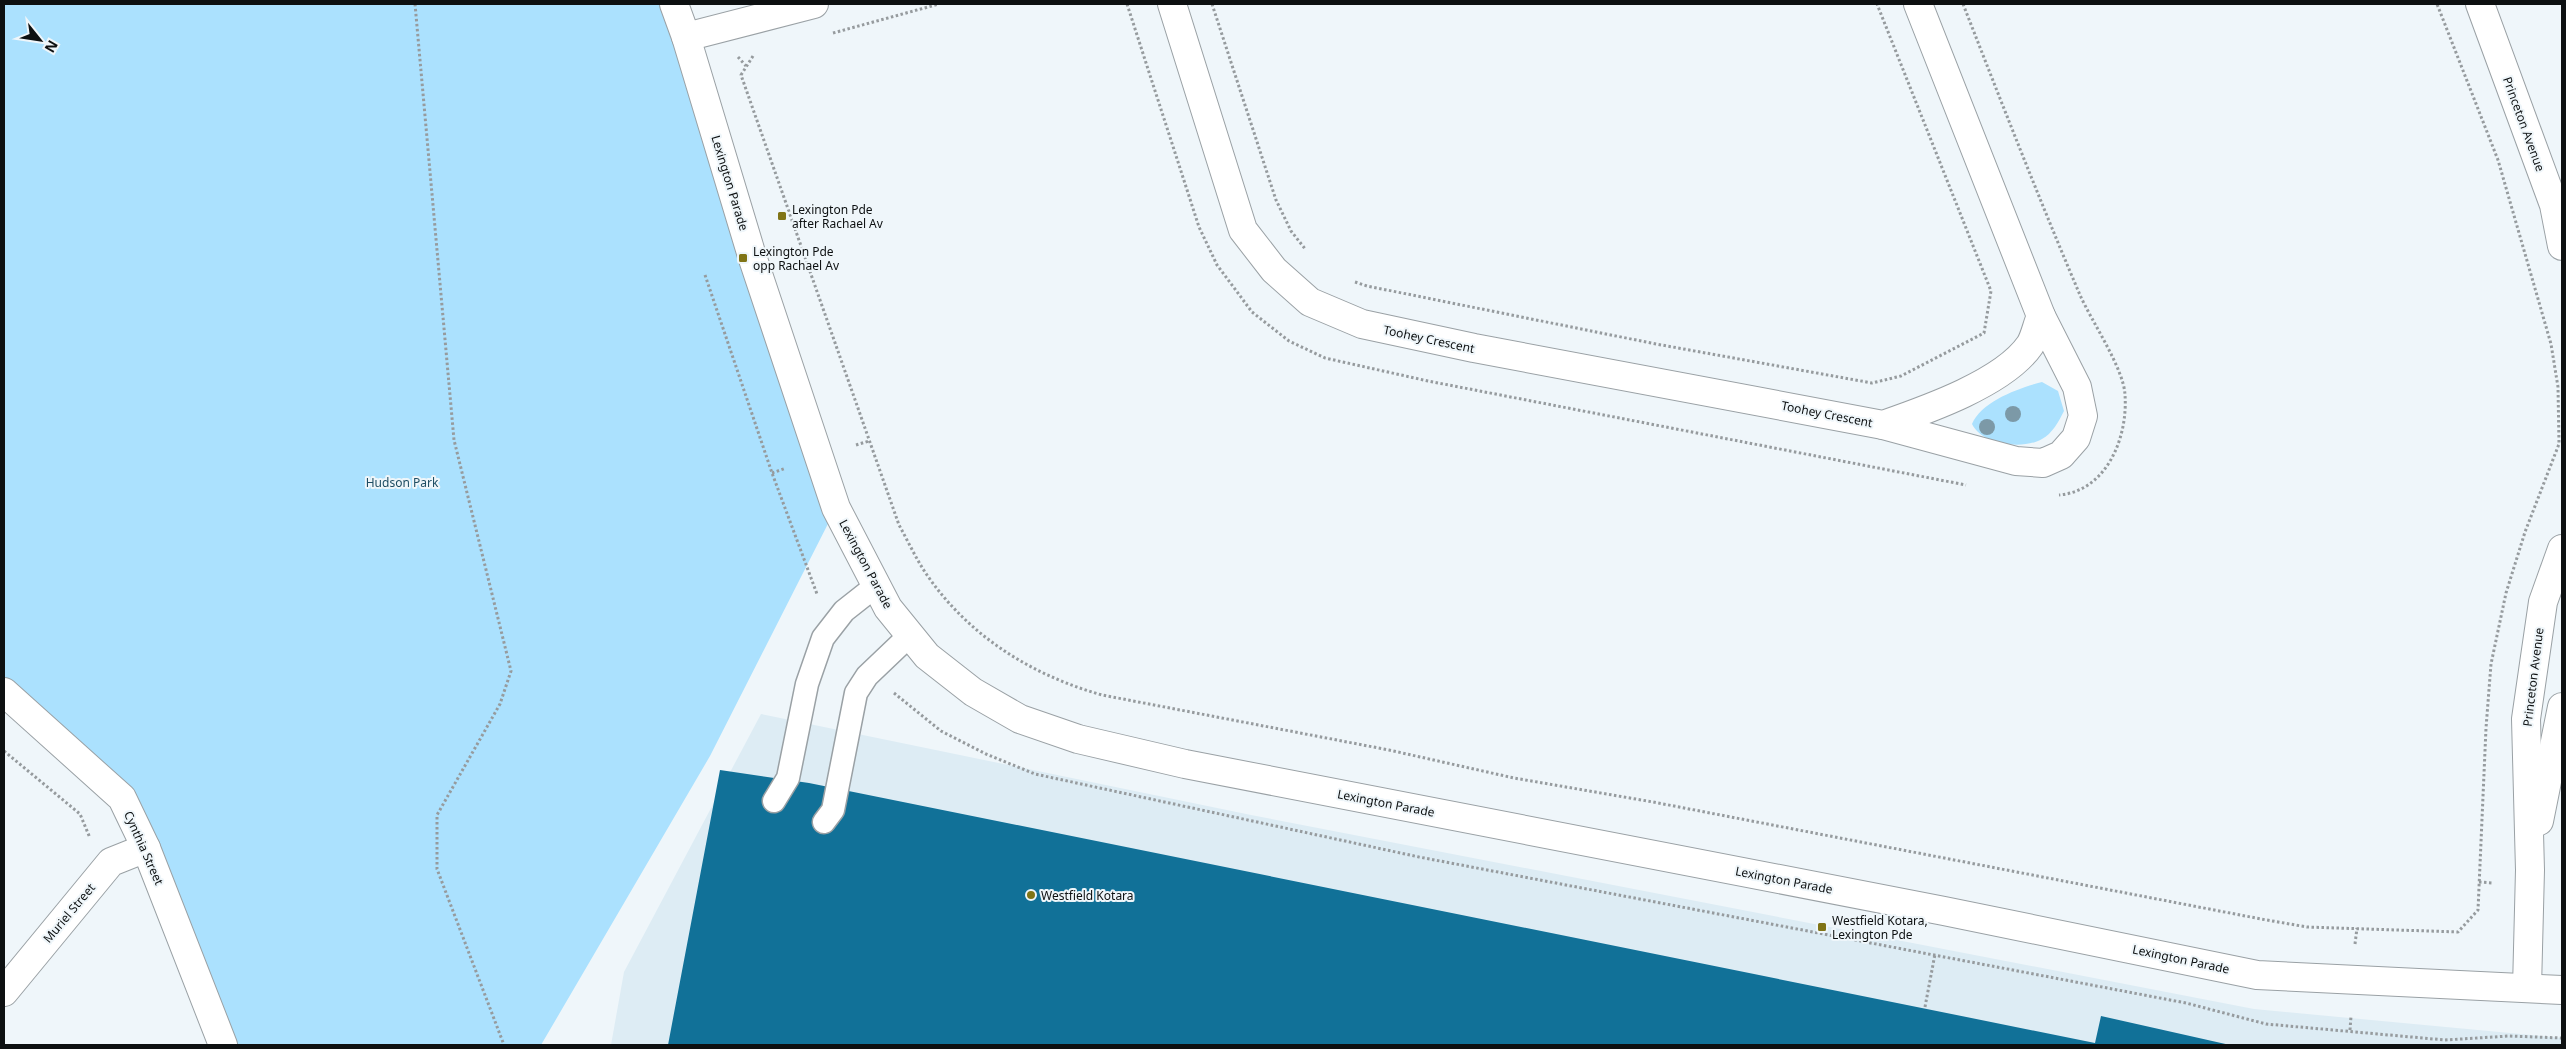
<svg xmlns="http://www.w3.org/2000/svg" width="2566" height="1049" viewBox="0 0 2566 1049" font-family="'Noto Sans',sans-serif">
	<rect width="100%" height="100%" fill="#eff6fa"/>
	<!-- built -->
	<path fill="#ddecf4" d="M761 714 1251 815 2254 1009 2562 1038V1045H611L624 972Z"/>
	<!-- green -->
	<g fill="#abe1fe">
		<path d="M4 4H674L836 508 710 756 541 1045H223L122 798 4 692Z"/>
		<path d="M2042 382 2058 391 2064 411C2059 421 2052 434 2042 439 2023 450 1982 445 1972 424 1982 401 2019 388 2042 382Z"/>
	</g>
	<!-- building -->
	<path fill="#117198" d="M720 770 809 783 2095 1043 2101 1016 2230 1045H668Z"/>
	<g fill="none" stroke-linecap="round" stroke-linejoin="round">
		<!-- lane casing -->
		<g stroke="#9aa1a5" stroke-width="25">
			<g id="lane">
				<path d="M774 801 788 778 807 684 823 638 844 611 877 585"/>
				<path d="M824 822 833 810 856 693 867 676 910 635"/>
			</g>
		</g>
		<!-- street casing -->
		<g stroke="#9aa1a5" stroke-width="30">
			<g id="street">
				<path d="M1172 4 1243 230 1274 270 1310 302 1362 324 1474 348 1883 425C1926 410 2004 383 2030 345 2035 337 2037 325 2041 316L1918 4"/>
				<path d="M2480 4 2554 205 2562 246"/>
				<path d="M686 37 814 4"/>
				<path d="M1883 425 2016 461 2043 463 2061 455 2076 438 2083 416 2077 387 2041 316"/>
				<path d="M4 692 122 798 146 848 223 1045"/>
				<path d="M2539 821 2562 707"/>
				<path d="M2527 988 2530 870 2526 719 2543 602 2562 549"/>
				<path d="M4 992 111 862 146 848"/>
			</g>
		</g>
		<!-- secondary casing -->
		<g stroke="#9aa1a5" stroke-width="30">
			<path id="secondary" d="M674 4 686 37 752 256 836 508 888 608 927 656 973 692 1020 719 1078 739 1185 764 1944 911 2257 975 2562 990"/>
		</g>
		<!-- path -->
		<g stroke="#969b9e" stroke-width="3" stroke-dasharray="2.5 2.5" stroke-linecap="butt">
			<path d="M415 4 454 440 511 671 500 704 437 815V869L504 1045"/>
			<path d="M1127 4 1199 227 1217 265 1252 312 1289 341 1325 358 1428 381 1966 485"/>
			<path d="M1212 4 1276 200 1291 231 1306 250"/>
			<path d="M1963 4C2001 101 2039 199 2080 295 2092 322 2124 369 2125 395 2128 437 2107 491 2059 495"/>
			<path d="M833 33 939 4"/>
			<path d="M753 56 741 75 899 525C908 541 916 559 927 575 969 636 1031 675 1102 695L1389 750 1514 778 1653 802 2261 919 2307 927 2458 932 2478 910 2486 728 2491 664 2506 593 2525 532 2559 444 2558 387 2551 344 2498 160 2437 4"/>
			<path d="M738 57 746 66"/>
			<path d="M705 275 772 473 817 594"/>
			<path d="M1355 282 1367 286 1656 344 1872 383 1901 376 1984 333 1991 291 1877 4"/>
			<path d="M856 445 869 441"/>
			<path d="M772 473 786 468"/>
			<path d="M894 693 941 731 986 754 1035 774 1419 857 2186 1003 2266 1024 2445 1040 2509 1036 2562 1038"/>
			<path d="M4 751 80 814 90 838"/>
			<path d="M2479 882 2493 883"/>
			<path d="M2355 944 2357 928"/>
			<path d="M1925 1007 1935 954"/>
			<path d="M2350 1030 2351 1016"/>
		</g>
		<!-- lane -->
		<use href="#lane" stroke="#fff" stroke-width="22"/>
		<!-- street -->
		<use href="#street" stroke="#fff" stroke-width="28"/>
		<!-- secondary -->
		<use href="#secondary" stroke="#fff" stroke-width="28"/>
	</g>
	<!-- trees -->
	<g fill="#7c99a7">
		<circle cx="2013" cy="414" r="8"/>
		<circle cx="1987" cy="427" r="8"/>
	</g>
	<!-- markers -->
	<g fill="#807416" stroke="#eff6fa" stroke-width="2">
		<rect x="777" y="211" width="10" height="10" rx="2.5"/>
		<rect x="738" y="253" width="10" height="10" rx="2.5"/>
		<circle cx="1031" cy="895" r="5"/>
		<rect x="1817" y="922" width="10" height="10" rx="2.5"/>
	</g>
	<g text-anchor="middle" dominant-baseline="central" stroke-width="4" stroke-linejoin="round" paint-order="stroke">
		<!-- street labels -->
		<g font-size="12" fill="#0d1011" stroke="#eff6fa">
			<text transform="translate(2524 124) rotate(70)">Princeton Avenue</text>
			<text transform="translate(730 183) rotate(73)">Lexington Parade</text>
			<text transform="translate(1429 339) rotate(12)">Toohey Crescent</text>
			<text transform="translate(1827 414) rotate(11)">Toohey Crescent</text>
			<text transform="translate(866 564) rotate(62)">Lexington Parade</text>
			<text transform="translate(2533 677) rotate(-83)">Princeton Avenue</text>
			<text transform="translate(1386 803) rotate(11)">Lexington Parade</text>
			<text transform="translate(144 848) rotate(66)">Cynthia Street</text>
			<text transform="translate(1784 880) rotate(11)">Lexington Parade</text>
			<text transform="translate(69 913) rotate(-50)">Muriel Street</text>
			<text transform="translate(2181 959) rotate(12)">Lexington Parade</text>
		</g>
		<!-- poi labels -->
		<g font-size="12" fill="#0d1011" stroke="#eff6fa" text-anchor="start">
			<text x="792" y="209">Lexington Pde<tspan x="792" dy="14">after Rachael Av</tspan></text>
			<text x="753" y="251">Lexington Pde<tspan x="753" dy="14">opp Rachael Av</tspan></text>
			<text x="1041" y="895">Westfield Kotara</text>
			<text x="1832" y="920">Westfield Kotara,<tspan x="1832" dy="14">Lexington Pde</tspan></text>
		</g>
		<!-- park labels -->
		<g font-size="12" fill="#1e4d63" stroke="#eff6fa">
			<text x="402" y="482">Hudson Park</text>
		</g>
	</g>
	<!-- border -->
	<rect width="2566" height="1049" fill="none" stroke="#0d1011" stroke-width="10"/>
	<!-- north arrow -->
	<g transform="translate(40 40) rotate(120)" stroke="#eff6fa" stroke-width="4" paint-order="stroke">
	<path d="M0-4L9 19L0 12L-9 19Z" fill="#0d1011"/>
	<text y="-8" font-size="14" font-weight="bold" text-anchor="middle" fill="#0d1011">N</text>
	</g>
</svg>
